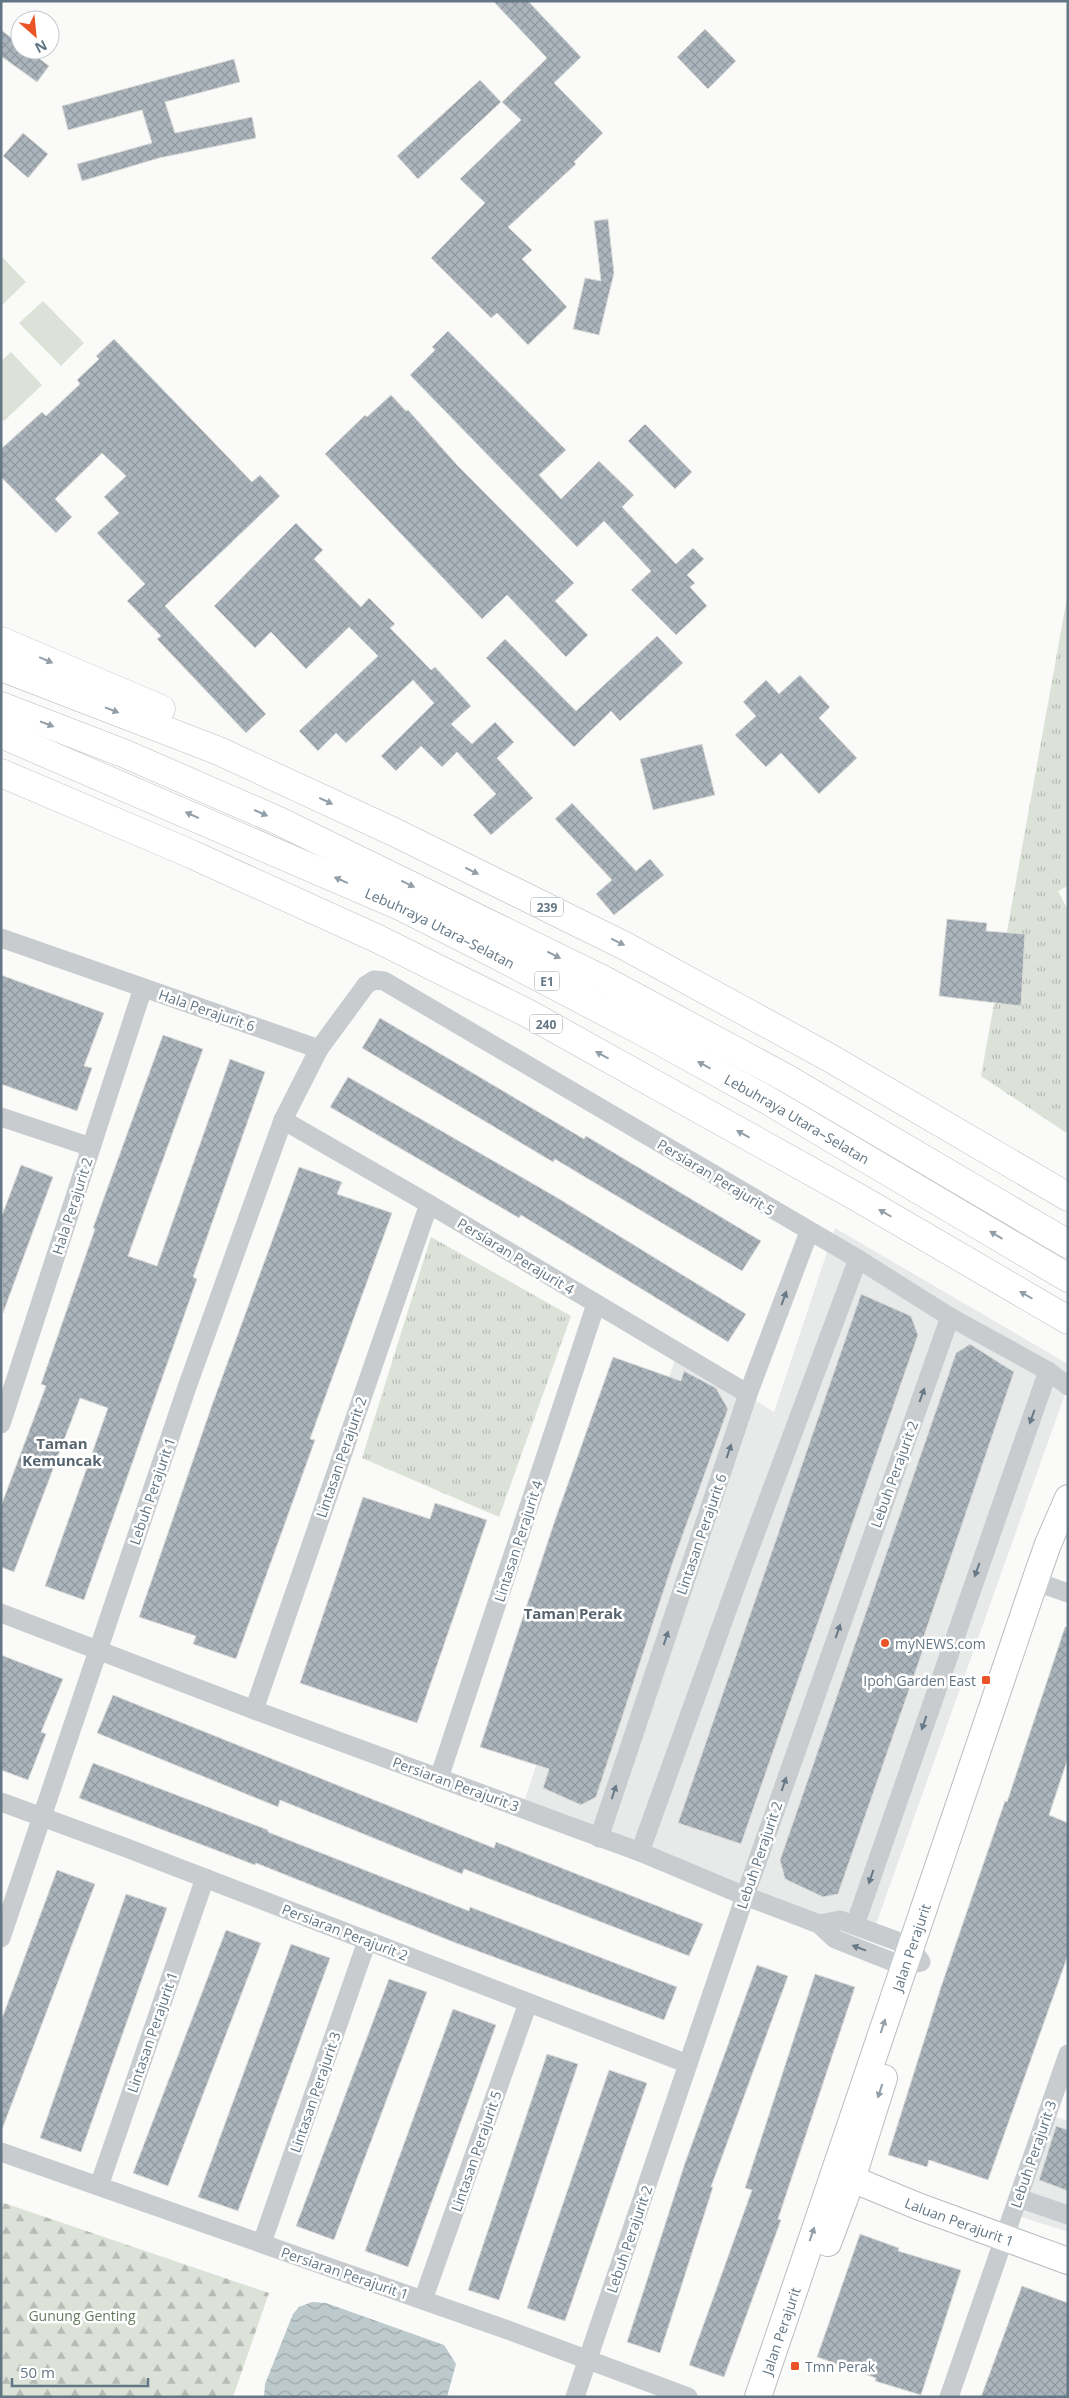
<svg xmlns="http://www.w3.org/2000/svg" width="1069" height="2398" viewBox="0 0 1069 2398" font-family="'Open Sans',sans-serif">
	<defs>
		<pattern id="grass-tufts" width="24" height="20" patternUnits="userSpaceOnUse" patternTransform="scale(1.25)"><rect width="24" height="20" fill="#dce2d8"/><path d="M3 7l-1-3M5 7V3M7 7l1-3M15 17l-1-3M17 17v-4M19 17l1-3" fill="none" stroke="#b6bcb5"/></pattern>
		<pattern id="forest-firs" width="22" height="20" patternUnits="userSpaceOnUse" patternTransform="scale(1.25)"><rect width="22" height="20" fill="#dce2d8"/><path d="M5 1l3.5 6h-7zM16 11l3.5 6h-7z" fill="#b6bcb5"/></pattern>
		<pattern id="water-waves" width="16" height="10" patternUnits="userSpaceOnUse" patternTransform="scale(1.25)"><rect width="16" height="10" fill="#bdcacd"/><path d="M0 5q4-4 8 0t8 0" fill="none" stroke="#9da9ac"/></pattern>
		<pattern id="building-cross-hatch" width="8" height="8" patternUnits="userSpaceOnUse" patternTransform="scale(1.25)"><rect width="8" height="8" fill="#abb5bb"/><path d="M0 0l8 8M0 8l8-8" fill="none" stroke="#8f989e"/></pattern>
	</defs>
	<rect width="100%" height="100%" fill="#fafaf8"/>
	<!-- built -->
	<g fill="#e8e9e9">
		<path d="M835 1228 1068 1364V1386L870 1941 520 1813 678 1351 774 1412Z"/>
		<path d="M1046 2114 1068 2121V2232L1015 2215Z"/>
	</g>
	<!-- grass -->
	<g fill="url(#grass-tufts)">
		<path d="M1068 592V886L1058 891 1068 910V1134L981 1076Z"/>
		<path d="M431 1237 571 1316 499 1517 362 1458Z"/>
	</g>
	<!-- forest -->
	<path fill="url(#forest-firs)" d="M1 2202 269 2293 233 2397H1Z"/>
	<!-- pitch -->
	<g fill="#dce2d8">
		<path d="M1 256 26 282 1 306Z"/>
		<path d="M43 301 84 343 61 366 19 323Z"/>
		<path d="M11 352 42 385 4 421 1 419V361Z"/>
	</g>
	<!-- water -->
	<path fill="url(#water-waves)" d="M312 2302 326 2303 444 2345 456 2364 447 2397H264L265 2384 293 2314 299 2307Z"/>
	<!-- building -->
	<g fill="url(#building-cross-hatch)" stroke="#dcdcda">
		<path d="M493 1H528L581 57 554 83 603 133 574 162 576 164 508 227 532 250 522 259 567 307 528 345 497 313 491 318 431 258 485 203 460 179 521 120 502 102 547 58Z"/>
		<path d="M705 29 736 61 708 89 677 57Z"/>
		<path d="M1 30 20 44V50H28L49 66 37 82 1 56Z"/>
		<path d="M234 59 240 82 165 102 175 133 252 117 256 138 159 158 82 181 77 164 152 143 142 110 68 130 62 106Z"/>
		<path d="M480 80 501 102 418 179 397 156Z"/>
		<path d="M23 133 48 154 28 178 3 156Z"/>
		<path d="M608 219 614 273 599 335 573 329 585 278 601 281 594 221Z"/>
		<path d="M448 331 566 450 539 475 561 499 599 461 634 495 622 507 676 564 693 548 704 559 687 575 695 583 690 587 707 606 676 635 631 590 651 571 604 521 577 547 410 375 435 350 432 347Z"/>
		<path d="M114 339 252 482 260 475 280 496 165 606 266 714 246 733 157 639 161 636 127 601 145 584 97 533 119 513 104 497 126 476 102 453 55 499 72 517 56 533 1 477V449L42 412 46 416 80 384 77 380 99 359 96 356Z"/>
		<path d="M391 395 406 411 408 410 458 466 574 583 555 601 588 635 566 657 507 595 482 619 325 454 365 415 367 417Z"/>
		<path d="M645 424 692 472 675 489 628 441Z"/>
		<path d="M296 523 323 550 314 559 361 607 369 598 395 624 390 628 431 670 435 667 471 706 451 724 472 744 495 722 514 742 497 758 533 798 491 835 473 815 496 794 457 752 442 767 421 746 396 771 381 756 434 703 413 680 346 743 336 733 318 751 299 731 378 656 349 627 306 669 271 632 255 648 214 606Z"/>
		<path d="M657 636 683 663 620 721 611 711 574 747 486 658 505 639 576 711Z"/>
		<path d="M800 675 830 707 819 718 857 758 819 794 781 753 766 767 735 735 756 716 743 702 766 680 779 694Z"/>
		<path d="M702 744 715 795 653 810 640 759Z"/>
		<path d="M572 803 636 871 650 859 664 875 614 915 596 894 612 880 555 819Z"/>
		<path d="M947 919 987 923 986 931 1025 934 1021 1006 939 996Z"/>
		<path d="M1 975 104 1013 84 1066 92 1068 77 1111 1 1084Z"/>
		<path d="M380 1018 584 1139 586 1136 761 1241 742 1271 555 1159 553 1162 362 1048Z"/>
		<path d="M163 1035 203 1049 128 1256 157 1266 230 1059 265 1072 193 1277 197 1279 84 1600 45 1586 108 1408 80 1398 14 1572 1 1567V1506L46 1386 41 1384 95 1229 93 1228Z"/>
		<path d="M348 1077 556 1197 746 1314 728 1342 521 1215 519 1218 330 1107Z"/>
		<path d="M21 1165 53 1177 3 1313 1 1218Z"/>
		<path d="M299 1167 342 1182 337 1194 392 1213 310 1439 315 1440 236 1659 193 1644 196 1636 139 1617 212 1405Z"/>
		<path d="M861 1294 911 1316 918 1335 741 1844 678 1823Z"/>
		<path d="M970 1344 1014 1372 922 1642 925 1644 838 1894 823 1897 785 1879 780 1860 956 1353Z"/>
		<path d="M613 1357 681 1381 684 1371 716 1388 728 1409 673 1562 596 1797 581 1805 543 1788 549 1769 480 1747 554 1523Z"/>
		<path d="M363 1497 430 1519 435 1503 487 1520 417 1723 300 1683Z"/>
		<path d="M1065 1627H1068V1758L1049 1815 1068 1823V1955L988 2180 929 2160 927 2167 888 2155 941 1987 1005 1801 1007 1802Z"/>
		<path d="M1 1655 63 1679 41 1732 46 1734 28 1780 1 1770Z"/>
		<path d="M113 1695 494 1848 496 1842 703 1924 689 1956 464 1869 462 1874 280 1800 278 1807 97 1733Z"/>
		<path d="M93 1763 268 1830V1832L469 1911 470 1907 677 1987 664 2020 456 1943 256 1863 255 1865 79 1798Z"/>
		<path d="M57 1870 95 1884 1 2132V2021Z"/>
		<path d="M126 1894 167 1908 81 2152 40 2138Z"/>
		<path d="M226 1930 261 1943 168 2186 133 2173Z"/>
		<path d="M291 1944 330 1958 238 2211 198 2197Z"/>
		<path d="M757 1965 788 1976 711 2187H713L660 2353 627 2342 685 2163Z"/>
		<path d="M815 1974 855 1987 778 2219 781 2220 724 2377 689 2365 752 2190 745 2188Z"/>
		<path d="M389 1979 427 1992 334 2240 296 2226Z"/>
		<path d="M453 2009 496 2025 408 2267 365 2251Z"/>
		<path d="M547 2054 578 2064 499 2300 468 2290Z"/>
		<path d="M609 2070 647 2083 565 2321 527 2308Z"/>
		<path d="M1056 2126 1068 2130V2191L1039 2180Z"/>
		<path d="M860 2234 899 2248 898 2251 961 2270 921 2395 875 2381 876 2378 817 2357Z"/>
		<path d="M1022 2286 1068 2303V2397H981Z"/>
	</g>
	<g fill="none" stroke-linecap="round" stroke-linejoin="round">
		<!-- secondary casing -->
		<g stroke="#b7bec2" stroke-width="28">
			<g id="secondary">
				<path id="s1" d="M835 2172 920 2207 1068 2261"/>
				<path d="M828 2243 852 2179 884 2078"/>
				<path id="s2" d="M758 2397 1035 1581 1048 1544 1068 1498"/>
			</g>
		</g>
		<!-- primary casing -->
		<g stroke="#bbbfc3" stroke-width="29">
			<g id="primary">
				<path d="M1 641 161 709"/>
				<path d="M1 667 219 751 394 832 625 946 830 1058 1068 1197"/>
				<path d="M1 773 191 854 378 939 529 1014 857 1197 1068 1320"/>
			</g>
		</g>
		<!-- highway casing -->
		<g stroke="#babec1" stroke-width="29">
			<g id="highway">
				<path d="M1 706 123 753 279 821 602 979 786 1078 1068 1244"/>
				<path id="s3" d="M1 734 402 907 493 953 653 1037 769 1101 1068 1278"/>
			</g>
		</g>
		<!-- street -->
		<g stroke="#c8cccf" stroke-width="19">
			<path d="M1 938 319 1049 366 985 374 980 384 981 858 1259 950 1317 1048 1371 1068 1386"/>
			<path d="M1 1117 91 1147"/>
			<path d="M283 1120 429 1204 748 1394"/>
			<path d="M1 1424 143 988"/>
			<path d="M1045 1585 1068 1593"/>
			<path d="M1 1613 254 1710 640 1852 745 1896 819 1924 840 1920 910 1946 921 1962 903 1966 835 1939 819 1924"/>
			<path d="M254 1710 429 1204"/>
			<path d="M439 1778 596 1304"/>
			<path d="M1 1802 124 1847 688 2064"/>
			<path d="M599 1838 748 1394 809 1232"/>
			<path d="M640 1852 742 1569 858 1259"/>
			<path d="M855 1925 1048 1371"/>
			<path d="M1 1938 187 1387 283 1120 319 1049"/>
			<path d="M1 2152 505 2329 688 2397"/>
			<path d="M99 2186 205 1878"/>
			<path d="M1018 2198 1068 2215"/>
			<path d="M262 2243 367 1941"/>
			<path d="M423 2300 528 2003"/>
			<path d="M575 2397 745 1896 950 1317"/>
			<path d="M949 2397 1068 2054"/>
		</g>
		<!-- secondary -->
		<use href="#secondary" stroke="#fff" stroke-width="26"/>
		<!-- primary -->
		<use href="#primary" stroke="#fff" stroke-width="28"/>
		<!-- highway -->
		<use href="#highway" stroke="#fff" stroke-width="28"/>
	</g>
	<!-- one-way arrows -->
	<defs><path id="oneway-solid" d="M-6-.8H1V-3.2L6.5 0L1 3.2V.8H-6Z" transform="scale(1.25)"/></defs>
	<g fill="#929fa9">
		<use href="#oneway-solid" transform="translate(46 660) rotate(23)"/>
		<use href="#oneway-solid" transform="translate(112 710) rotate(21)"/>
		<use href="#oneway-solid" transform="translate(47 724) rotate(21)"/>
		<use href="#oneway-solid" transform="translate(326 801) rotate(25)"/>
		<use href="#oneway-solid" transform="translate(261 813) rotate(24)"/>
		<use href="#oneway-solid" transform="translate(192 815) rotate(-156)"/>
		<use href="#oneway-solid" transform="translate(472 871) rotate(26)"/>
		<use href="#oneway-solid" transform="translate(341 880) rotate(-156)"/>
		<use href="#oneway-solid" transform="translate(408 884) rotate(26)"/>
		<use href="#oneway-solid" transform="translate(618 942) rotate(26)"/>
		<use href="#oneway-solid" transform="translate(554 955) rotate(27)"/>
		<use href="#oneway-solid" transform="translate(602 1055) rotate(-151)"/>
		<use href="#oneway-solid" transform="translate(704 1065) rotate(-151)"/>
		<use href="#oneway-solid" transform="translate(743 1134) rotate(-151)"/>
		<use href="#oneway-solid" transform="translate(885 1213) rotate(-150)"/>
		<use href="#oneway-solid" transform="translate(996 1235) rotate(-149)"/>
		<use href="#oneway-solid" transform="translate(1026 1295) rotate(-150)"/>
		<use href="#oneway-solid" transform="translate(883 2026) rotate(-72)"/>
		<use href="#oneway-solid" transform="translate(880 2091) rotate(108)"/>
		<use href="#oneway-solid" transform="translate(812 2234) rotate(-71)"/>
	</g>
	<g fill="#687a88">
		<use href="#oneway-solid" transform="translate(784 1298) rotate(-70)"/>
		<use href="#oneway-solid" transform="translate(922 1395) rotate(-70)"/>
		<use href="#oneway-solid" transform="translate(1032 1417) rotate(110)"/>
		<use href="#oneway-solid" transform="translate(729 1451) rotate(-71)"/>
		<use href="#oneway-solid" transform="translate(977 1570) rotate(110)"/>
		<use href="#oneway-solid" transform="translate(838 1631) rotate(-71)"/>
		<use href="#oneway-solid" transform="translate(666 1638) rotate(-72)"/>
		<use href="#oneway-solid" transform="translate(924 1723) rotate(109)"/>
		<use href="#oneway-solid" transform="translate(784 1784) rotate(-71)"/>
		<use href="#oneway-solid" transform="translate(614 1792) rotate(-72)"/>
		<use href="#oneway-solid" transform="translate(871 1877) rotate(109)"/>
		<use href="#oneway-solid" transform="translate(859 1948) rotate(-159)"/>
	</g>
	<!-- markers -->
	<g fill="#eb5426" stroke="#fff" stroke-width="2">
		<circle cx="885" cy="1643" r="5"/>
		<rect x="981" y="1675" width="10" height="10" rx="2.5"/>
		<rect x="790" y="2361" width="10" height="10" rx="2.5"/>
	</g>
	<g text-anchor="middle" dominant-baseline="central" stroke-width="5" stroke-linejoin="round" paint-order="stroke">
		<!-- shield labels -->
		<g fill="#fff" stroke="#929fa9" stroke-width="1">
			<rect x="531" y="897.5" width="32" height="19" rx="4"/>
			<rect x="534.5" y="971.5" width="25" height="19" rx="4"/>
			<rect x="530" y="1014.5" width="32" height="19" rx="4"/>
		</g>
		<g font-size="12" font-weight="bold" fill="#637684">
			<text x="547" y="907">239</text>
			<text x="547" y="981">E1</text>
			<text x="546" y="1024">240</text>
		</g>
		<!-- street labels -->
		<g font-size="14" fill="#637684" stroke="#fff">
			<text stroke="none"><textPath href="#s3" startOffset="480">Lebuhraya Utara–Selatan</textPath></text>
			<text transform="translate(207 1010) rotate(19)">Hala Perajurit 6</text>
			<text stroke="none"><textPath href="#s3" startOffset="885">Lebuhraya Utara–Selatan</textPath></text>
			<text transform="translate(716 1177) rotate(31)">Persiaran Perajurit 5</text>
			<text transform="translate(72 1206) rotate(-72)">Hala Perajurit 2</text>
			<text transform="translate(516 1256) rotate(31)">Persiaran Perajurit 4</text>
			<text transform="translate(341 1457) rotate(-71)">Lintasan Perajurit 2</text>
			<text transform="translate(894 1474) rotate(-70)">Lebuh Perajurit 2</text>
			<text transform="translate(152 1491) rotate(-71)">Lebuh Perajurit 1</text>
			<text transform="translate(701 1534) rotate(-71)">Lintasan Perajurit 6</text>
			<text transform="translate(518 1541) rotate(-72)">Lintasan Perajurit 4</text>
			<text transform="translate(456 1784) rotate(20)">Persiaran Perajurit 3</text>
			<text transform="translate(759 1855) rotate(-71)">Lebuh Perajurit 2</text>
			<text transform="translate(345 1932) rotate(21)">Persiaran Perajurit 2</text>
			<text stroke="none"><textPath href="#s2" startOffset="475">Jalan Perajurit</textPath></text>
			<text transform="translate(152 2032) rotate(-71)">Lintasan Perajurit 1</text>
			<text transform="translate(315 2092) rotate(-71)">Lintasan Perajurit 3</text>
			<text transform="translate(476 2151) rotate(-71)">Lintasan Perajurit 5</text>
			<text transform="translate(1033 2154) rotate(-71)">Lebuh Perajurit 3</text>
			<text stroke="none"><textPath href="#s1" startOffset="134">Laluan Perajurit 1</textPath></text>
			<text transform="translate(629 2239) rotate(-71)">Lebuh Perajurit 2</text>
			<text transform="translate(345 2273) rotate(19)">Persiaran Perajurit 1</text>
			<text stroke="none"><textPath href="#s2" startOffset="70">Jalan Perajurit</textPath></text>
		</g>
		<!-- poi labels -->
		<g font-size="14" fill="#637684" stroke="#fff" text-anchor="start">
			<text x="895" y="1643">myNEWS.com</text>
			<text x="976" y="1680" text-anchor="end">Ipoh Garden East</text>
			<text x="805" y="2366">Tmn Perak</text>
		</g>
		<!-- park labels -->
		<g font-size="14" fill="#677b63" stroke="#fff">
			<text x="82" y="2315">Gunung Genting</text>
		</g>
		<!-- neighbourhood labels -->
		<g font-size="15" font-weight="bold" fill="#56646f" stroke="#fff">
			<text x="62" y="1443">Taman<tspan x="62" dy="17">Kemuncak</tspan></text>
			<text x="573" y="1613">Taman Perak</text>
		</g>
	</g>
	<!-- border -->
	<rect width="1069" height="2398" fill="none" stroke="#637684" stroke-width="5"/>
	<!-- north arrow -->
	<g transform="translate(35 35) rotate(153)"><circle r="24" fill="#ffffff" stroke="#c1c8ce"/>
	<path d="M0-4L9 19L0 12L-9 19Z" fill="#eb5426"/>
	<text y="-8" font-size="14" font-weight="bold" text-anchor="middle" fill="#637684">N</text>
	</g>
	<!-- scale -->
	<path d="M12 2378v8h136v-8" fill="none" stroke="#637684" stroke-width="2.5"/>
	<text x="20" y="2378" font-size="15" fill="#637684" stroke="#ffffff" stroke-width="4" paint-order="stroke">50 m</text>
</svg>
